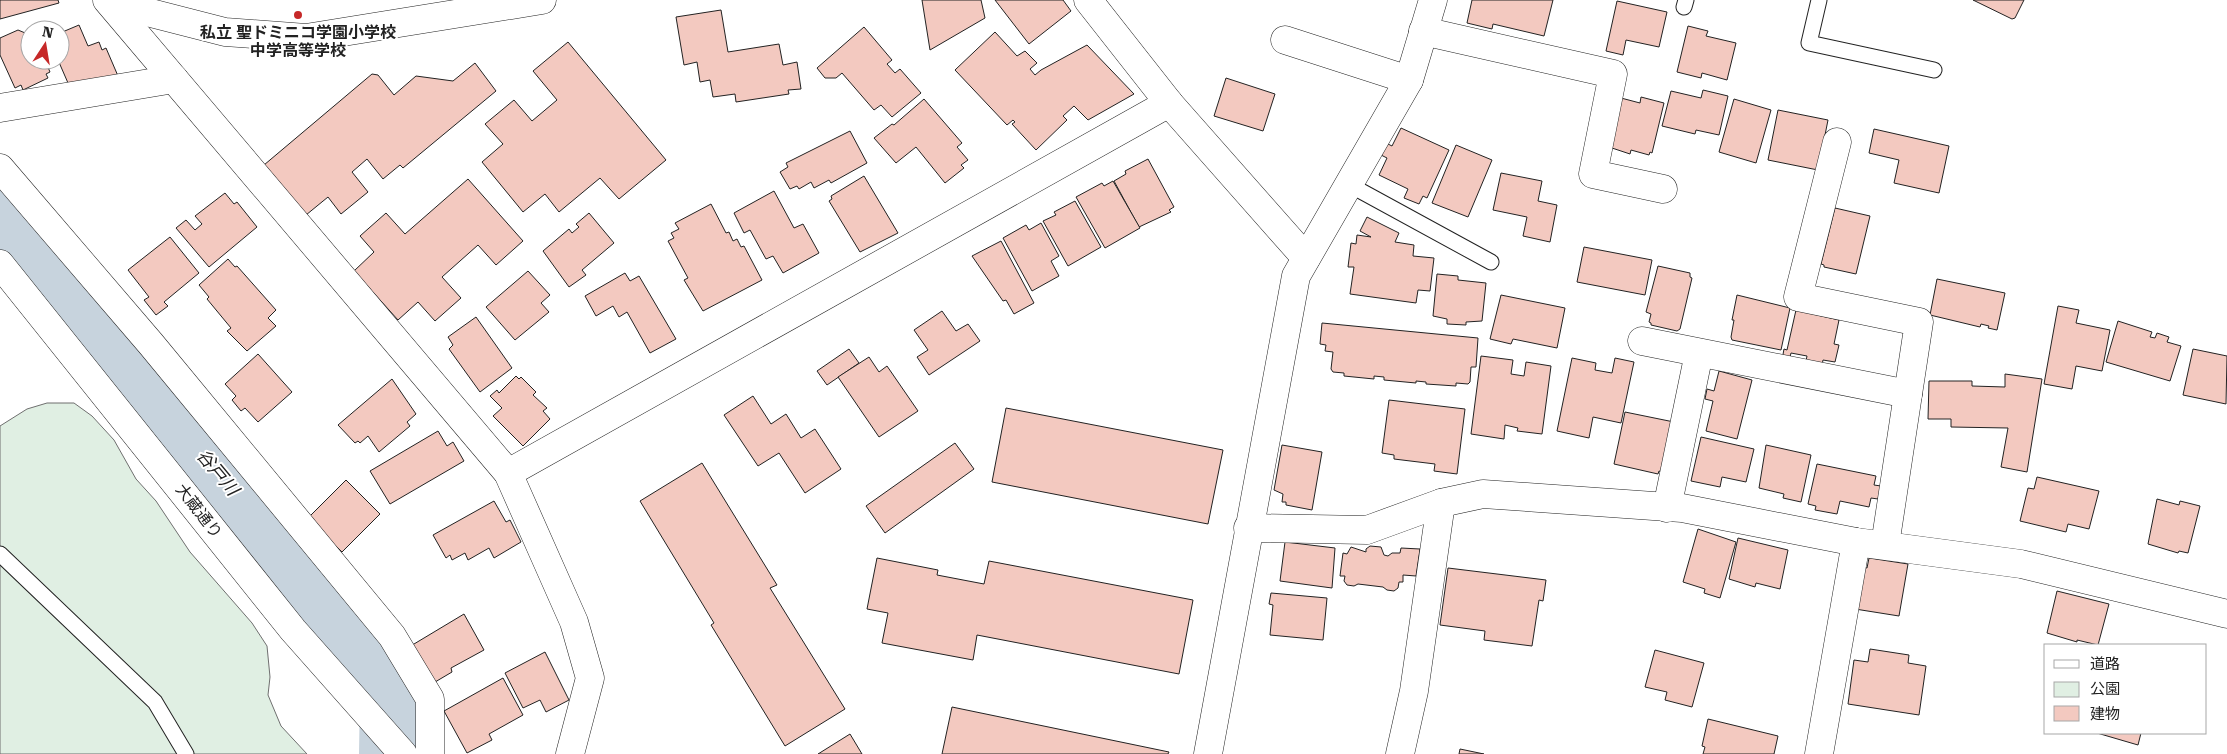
<svg xmlns="http://www.w3.org/2000/svg" width="2227" height="754" viewBox="0 0 2227 754" font-family="'Roboto Serif','Noto Sans JP',serif">
	<rect width="100%" height="100%" fill="#fff"/>
	<!-- green -->
	<path fill="#e0efe3" stroke="#6f6f6f" d="M47 403H74L92 416 114 440 136 479 156 501 190 552 252 623 267 646 270 677 268 695 281 726 307 754H0V426L27 409Z"/>
	<g fill="none" stroke-linecap="round" stroke-linejoin="round">
		<!-- river -->
		<path stroke="#c7d3dd" stroke-width="60" d="M0 208 381 668 390 692 389 754"/>
	</g>
	<!-- building -->
	<g fill="#f3c9c0" stroke="#222">
		<path d="M0 0H58L59 3 0 19Z"/>
		<path d="M922 0H981L985 18 930 50Z"/>
		<path d="M995 0H1063L1071 11 1029 44Z"/>
		<path d="M1472 0H1553L1544 36 1493 24 1492 29 1467 23Z"/>
		<path d="M1973 0H2024L2015 18 2012 19Z"/>
		<path d="M1617 1 1667 12 1659 47 1626 40 1623 55 1606 51Z"/>
		<path d="M721 10 728 52 779 44 783 65 797 62 801 89 788 90 789 94 736 102 735 94 713 97 710 80 700 82 697 62 684 65 676 17Z"/>
		<path d="M79 25 88 46 99 42 102 50 106 48 118 76 68 83 58 60H60V33Z"/>
		<path d="M1688 26 1708 31 1706 36 1736 43 1727 80 1702 73 1701 78 1677 72Z"/>
		<path d="M864 27 892 60 887 64 895 73 900 69 921 93 892 117 881 105 874 110 842 73 836 78H825L817 68Z"/>
		<path d="M18 30 30 35V60H45L50 72 46 74 48 78 23 90 21 85 15 88 0 55V38Z"/>
		<path d="M995 32 1017 56 1025 51 1037 63 1030 69 1035 75 1041 70 1087 45 1134 94 1088 120 1074 106 1063 116 1067 120 1036 150 1012 124 1015 122 1013 120 1007 125 955 70Z"/>
		<path d="M568 42 666 160 619 199 600 178 559 212 545 194 523 212 482 162 503 144 485 124 514 100 532 121 557 100 533 71Z"/>
		<path d="M475 63 496 91 403 168 400 165 383 179 367 159 352 172 368 192 341 214 328 197 306 215 264 165 372 74 378 75 394 95 416 76 453 81Z"/>
		<path d="M1226 78 1275 94 1263 131 1214 116Z"/>
		<path d="M1703 90 1728 96 1719 135 1696 130 1695 134 1662 126 1671 91 1701 98Z"/>
		<path d="M1641 97 1664 103 1652 153 1650 152 1649 155 1631 150 1630 154 1609 147 1621 98 1640 103Z"/>
		<path d="M924 99 962 143 957 147 968 160 961 165 964 168 945 183 916 147 896 163 874 138 892 124 894 125Z"/>
		<path d="M1734 99 1771 110 1756 163 1719 152Z"/>
		<path d="M1778 110 1828 120 1818 170 1768 160Z"/>
		<path d="M1401 128 1449 150 1427 198 1423 196 1419 204 1404 198 1408 189 1379 175 1387 158 1381 155 1386 143 1392 146Z"/>
		<path d="M1874 129 1949 146 1939 193 1894 183 1899 160 1869 153Z"/>
		<path d="M850 131 867 163 831 183 829 180 814 188 811 182 799 189 797 186 790 189 780 172 788 167 786 163Z"/>
		<path d="M1456 145 1492 160 1468 217 1432 203Z"/>
		<path d="M1148 159 1174 207 1169 210 1171 212 1139 227 1114 181 1126 174 1125 171Z"/>
		<path d="M1501 173 1542 181 1538 201 1557 205 1550 242 1523 236 1527 217 1493 210Z"/>
		<path d="M864 176 898 233 860 252 829 201 832 199 831 196Z"/>
		<path d="M468 179 523 241 496 265 478 245 442 277 461 298 435 321 418 302 398 320 354 271 374 252 360 236 386 213 405 234Z"/>
		<path d="M1113 181 1140 228 1105 248 1076 197 1102 183 1104 186Z"/>
		<path d="M774 191 794 228 803 224 819 253 783 273 773 256 766 259 750 230 744 233 734 213Z"/>
		<path d="M225 193 234 204 237 202 257 227 209 267 176 228 186 220 195 230 202 224 195 216Z"/>
		<path d="M1075 201 1101 247 1068 266 1043 221 1056 215 1054 212Z"/>
		<path d="M711 204 726 233 729 232 733 241 737 239 741 247 744 246 762 280 703 311 684 280 688 278 668 241 674 238 671 233 679 229 675 223Z"/>
		<path d="M1835 208 1870 216 1856 274 1824 267V265L1821 264Z"/>
		<path d="M589 213 614 243 582 270 586 275 569 287 543 251 569 229 572 233 579 227 576 224Z"/>
		<path d="M1367 217 1399 233 1395 242 1414 245 1413 256 1434 258 1430 291 1418 290 1416 303 1350 294 1354 267H1348L1351 243 1356 244 1357 235 1371 237 1360 231Z"/>
		<path d="M1041 223 1059 256 1051 261 1059 276 1032 291 1003 238 1026 225 1029 230Z"/>
		<path d="M170 237 199 273 164 302 168 306 156 315 144 300 149 297 128 270Z"/>
		<path d="M1001 241 1034 303 1014 314 1006 300 1003 301 972 256Z"/>
		<path d="M1584 247 1652 260 1645 295 1577 282Z"/>
		<path d="M228 259 235 267 237 266 276 310 268 318 276 326 247 351 227 331 231 328 207 299 209 297 199 285Z"/>
		<path d="M1658 266 1690 273V277L1692 278 1680 329 1677 331 1651 325V323L1649 322 1651 314 1646 312Z"/>
		<path d="M528 271 550 295 541 303 549 312 515 340 486 307Z"/>
		<path d="M625 273 630 281 639 276 676 339 650 353 627 312 619 317 613 306 596 316 585 296Z"/>
		<path d="M1437 274 1458 276V280L1486 283 1482 321 1466 322V325L1447 324V319L1433 316Z"/>
		<path d="M1937 279 2005 293 1997 330 1988 328 1989 326 1981 324 1980 327 1930 315Z"/>
		<path d="M1501 295 1565 308 1557 348 1513 339 1511 344 1490 339Z"/>
		<path d="M1737 295 1790 308 1781 350 1732 340 1731 337 1734 320H1732Z"/>
		<path d="M2058 306 2079 310 2076 323 2110 330 2102 371 2076 366 2072 389 2044 384Z"/>
		<path d="M1796 310 1839 320 1834 344 1839 345 1835 362 1823 360 1822 365 1806 361 1807 356 1791 353 1789 361 1782 360 1784 349 1787 350Z"/>
		<path d="M942 311 956 331 968 324 980 341 929 375 917 357 928 350 914 330Z"/>
		<path d="M476 317 512 368 480 392 449 349 453 345 448 337Z"/>
		<path d="M2118 321 2152 332 2150 337 2155 338 2157 333 2169 337 2167 342 2181 346 2170 381 2106 362Z"/>
		<path d="M1322 323 1478 338 1476 367H1471L1470 382 1468 384 1456 383V386L1426 384V382L1416 381V383L1384 380V377L1374 376V379L1344 376V373L1333 372 1331 369 1333 352 1325 351 1326 345 1320 344Z"/>
		<path d="M849 349 859 363 827 385 817 371Z"/>
		<path d="M2193 349 2227 356 2226 404 2183 395Z"/>
		<path d="M258 354 292 392 258 422 245 408 241 411 232 400 236 396 225 384Z"/>
		<path d="M1481 356 1513 360 1511 374 1524 376 1526 362 1551 366 1542 434 1517 431 1518 428 1505 425 1504 439 1471 434Z"/>
		<path d="M869 357 879 372 887 366 918 411 879 437 838 377Z"/>
		<path d="M1572 358 1596 363 1595 370 1612 373 1615 358 1634 362 1621 423 1593 417 1589 438 1557 431Z"/>
		<path d="M1719 371 1752 380 1737 439 1706 431 1713 401 1705 399 1707 389 1714 391Z"/>
		<path d="M2005 374 2042 379 2027 472 2001 467 2008 428 1951 427V419H1928L1929 381H1972V386L2005 387Z"/>
		<path d="M516 376 519 379 521 377 536 392 533 395 547 408 543 411 550 419 523 446 493 416 502 408 490 396 497 390 499 393Z"/>
		<path d="M392 379 416 414 407 422 410 426 379 452 368 436 360 443 358 441 355 443 338 425Z"/>
		<path d="M753 396 771 424 786 414 801 438 815 429 841 469 805 493 779 453 758 466 724 415Z"/>
		<path d="M1389 400 1465 409 1457 474 1434 471 1435 464 1394 459V455L1382 453Z"/>
		<path d="M1006 408 1223 450 1208 524 992 482Z"/>
		<path d="M1625 412 1674 422 1663 472 1659 471 1658 474 1614 464Z"/>
		<path d="M438 431 447 446 453 442 464 461 390 504 370 471Z"/>
		<path d="M1701 437 1754 449 1746 482 1722 477 1720 487 1691 481Z"/>
		<path d="M955 443 974 469 885 533 866 506Z"/>
		<path d="M1282 445 1322 452 1312 510 1286 505V502H1282L1283 494 1274 490Z"/>
		<path d="M1766 445 1811 455 1801 502 1783 498 1784 494 1759 488Z"/>
		<path d="M702 463 777 585 770 588 845 709 785 746 711 625 714 623 640 501Z"/>
		<path d="M1817 464 1876 476 1874 485 1881 486 1878 499 1871 498 1869 507 1840 501 1837 514 1815 510 1816 506 1808 504Z"/>
		<path d="M2037 477 2099 491 2089 529 2068 524 2066 532 2020 521 2028 488 2034 489Z"/>
		<path d="M346 480 380 514 342 552 308 518Z"/>
		<path d="M2157 499 2179 505 2180 501 2200 506 2188 553 2179 551 2178 553 2148 544Z"/>
		<path d="M494 501 506 522 510 520 521 542 494 558 489 548 468 560 465 553 452 560 450 555 446 558 433 535Z"/>
		<path d="M1698 529 1736 542 1720 598 1704 593 1705 589 1683 582Z"/>
		<path d="M1738 538 1788 550 1780 589 1756 583 1755 587 1729 579Z"/>
		<path d="M1285 542 1335 548 1332 588 1280 581Z"/>
		<path d="M1370 546 1381 547 1384 555 1388 556 1392 553H1400L1401 548 1420 549 1416 576 1403 575V582H1399L1398 588 1394 591 1387 590 1383 587 1358 584 1354 586 1347 585 1344 581 1345 576H1340L1343 553 1347 554 1351 547 1366 552V549Z"/>
		<path d="M877 558 938 570 937 575 984 584 989 561 1193 600 1179 674 977 635 973 660 882 643 888 613 867 609Z"/>
		<path d="M1869 558 1908 564 1899 616 1855 609 1862 567 1867 568Z"/>
		<path d="M1448 568 1546 580 1543 601 1539 600 1532 646 1484 640 1485 631 1440 625Z"/>
		<path d="M2057 591 2109 604 2098 645 2077 640V642L2047 633Z"/>
		<path d="M1271 593 1327 598 1323 640 1270 635 1273 605 1269 604Z"/>
		<path d="M464 614 484 650 451 668 452 672 430 685 409 647Z"/>
		<path d="M1870 649 1909 655 1908 663 1926 666 1919 715 1848 704 1854 660 1868 662Z"/>
		<path d="M1655 650 1704 663 1692 707 1665 700 1667 692 1645 687Z"/>
		<path d="M545 652 569 700 546 712 540 700 523 708 505 673Z"/>
		<path d="M503 678 523 715 489 734 492 740 467 753 444 711Z"/>
		<path d="M952 707 1169 752 1168 754H942Z"/>
		<path d="M1708 719 1778 736 1774 754H1703L1705 747 1702 746Z"/>
		<path d="M2097 733H2141L2138 745Z"/>
		<path d="M850 734 862 754H818Z"/>
		<path d="M1460 749 1484 754H1459Z"/>
	</g>
	<g fill="none" stroke-linecap="round" stroke-linejoin="round">
		<!-- lane casing -->
		<g stroke="#222" stroke-width="17">
			<g id="lane">
				<path d="M1819 0 1809 43 1934 70"/>
				<path d="M1684 7 1686 0"/>
				<path d="M1348 184 1491 262"/>
				<path d="M0 554 155 702 186 754"/>
			</g>
		</g>
		<!-- street casing -->
		<g stroke="#222" stroke-width="29">
			<g id="street">
				<path d="M107 0 508 473 574 622 590 678 570 754"/>
				<path d="M122 0 139 10 225 32 306 38 542 0"/>
				<path d="M1088 0 1169 103 1306 258"/>
				<path d="M1423 31 1613 74 1593 174 1663 189"/>
				<path d="M1285 40 1409 80"/>
				<path d="M0 108 174 79"/>
				<path d="M1837 142 1798 297 1919 322 1885 545"/>
				<path d="M0 168 151 344 392 636 430 699V754"/>
				<path d="M1642 341 1908 394"/>
				<path d="M508 473 1169 103"/>
				<path d="M1667 508 1699 353"/>
				<path d="M1248 528 1367 530 1441 503 1483 494 1682 508 1856 542 2021 564 2227 614"/>
				<path d="M1208 754 1296 276 1409 80 1433 0"/>
				<path d="M1400 754 1414 691 1441 503"/>
				<path d="M1819 754 1856 542"/>
			</g>
		</g>
		<!-- secondary casing -->
		<g stroke="#222" stroke-width="29">
			<path id="secondary" d="M0 264 293 630 403 754"/>
		</g>
		<!-- lane -->
		<use href="#lane" stroke="#fff" stroke-width="15"/>
		<!-- street -->
		<use href="#street" stroke="#fff" stroke-width="28"/>
		<!-- secondary -->
		<use href="#secondary" stroke="#fff" stroke-width="28"/>
	</g>
	<!-- markers -->
	<circle fill="#c62828" stroke="#fff" stroke-width="2" cx="298" cy="15" r="5"/>
	<g text-anchor="middle" dominant-baseline="central" stroke-width="4" stroke-linejoin="round" paint-order="stroke">
		<!-- poi labels -->
		<g font-size="16" font-weight="bold" fill="#222" stroke="#fff">
			<text x="298" y="32">私立 聖ドミニコ学園小学校<tspan x="298" dy="18">中学高等学校</tspan></text>
		</g>
		<!-- street labels -->
		<g font-size="16" fill="#222" stroke="#fff">
			<text transform="translate(199 511) rotate(52)">大蔵通り</text>
		</g>
		<!-- water labels -->
		<g font-size="18" font-style="italic" fill="#222" stroke="#fff">
			<text transform="translate(218 472) rotate(50)">谷戸川</text>
		</g>
	</g>
	<!-- legend -->
	<rect x="2044" y="644" width="162" height="90" fill="#ffffff" stroke="#a7a7a7"/>
	<rect x="2054" y="660" width="25" height="8" fill="#ffffff" stroke="#a7a7a7"/>
	<text x="2090" y="669" font-size="15" fill="#222222">道路</text>
	<rect x="2054" y="682" width="25" height="15" fill="#e0efe3" stroke="#a7a7a7"/>
	<text x="2090" y="694" font-size="15" fill="#222222">公園</text>
	<rect x="2054" y="706" width="25" height="15" fill="#f3c9c0" stroke="#a7a7a7"/>
	<text x="2090" y="719" font-size="15" fill="#222222">建物</text>
	<!-- north arrow -->
	<g transform="translate(45 45) rotate(12)"><circle r="24" fill="#ffffff" stroke="#a7a7a7"/>
	<path d="M0-4L9 19L0 12L-9 19Z" fill="#c62828"/>
	<text y="-8" font-size="14" font-weight="bold" text-anchor="middle" fill="#222222">N</text>
	</g>
</svg>
